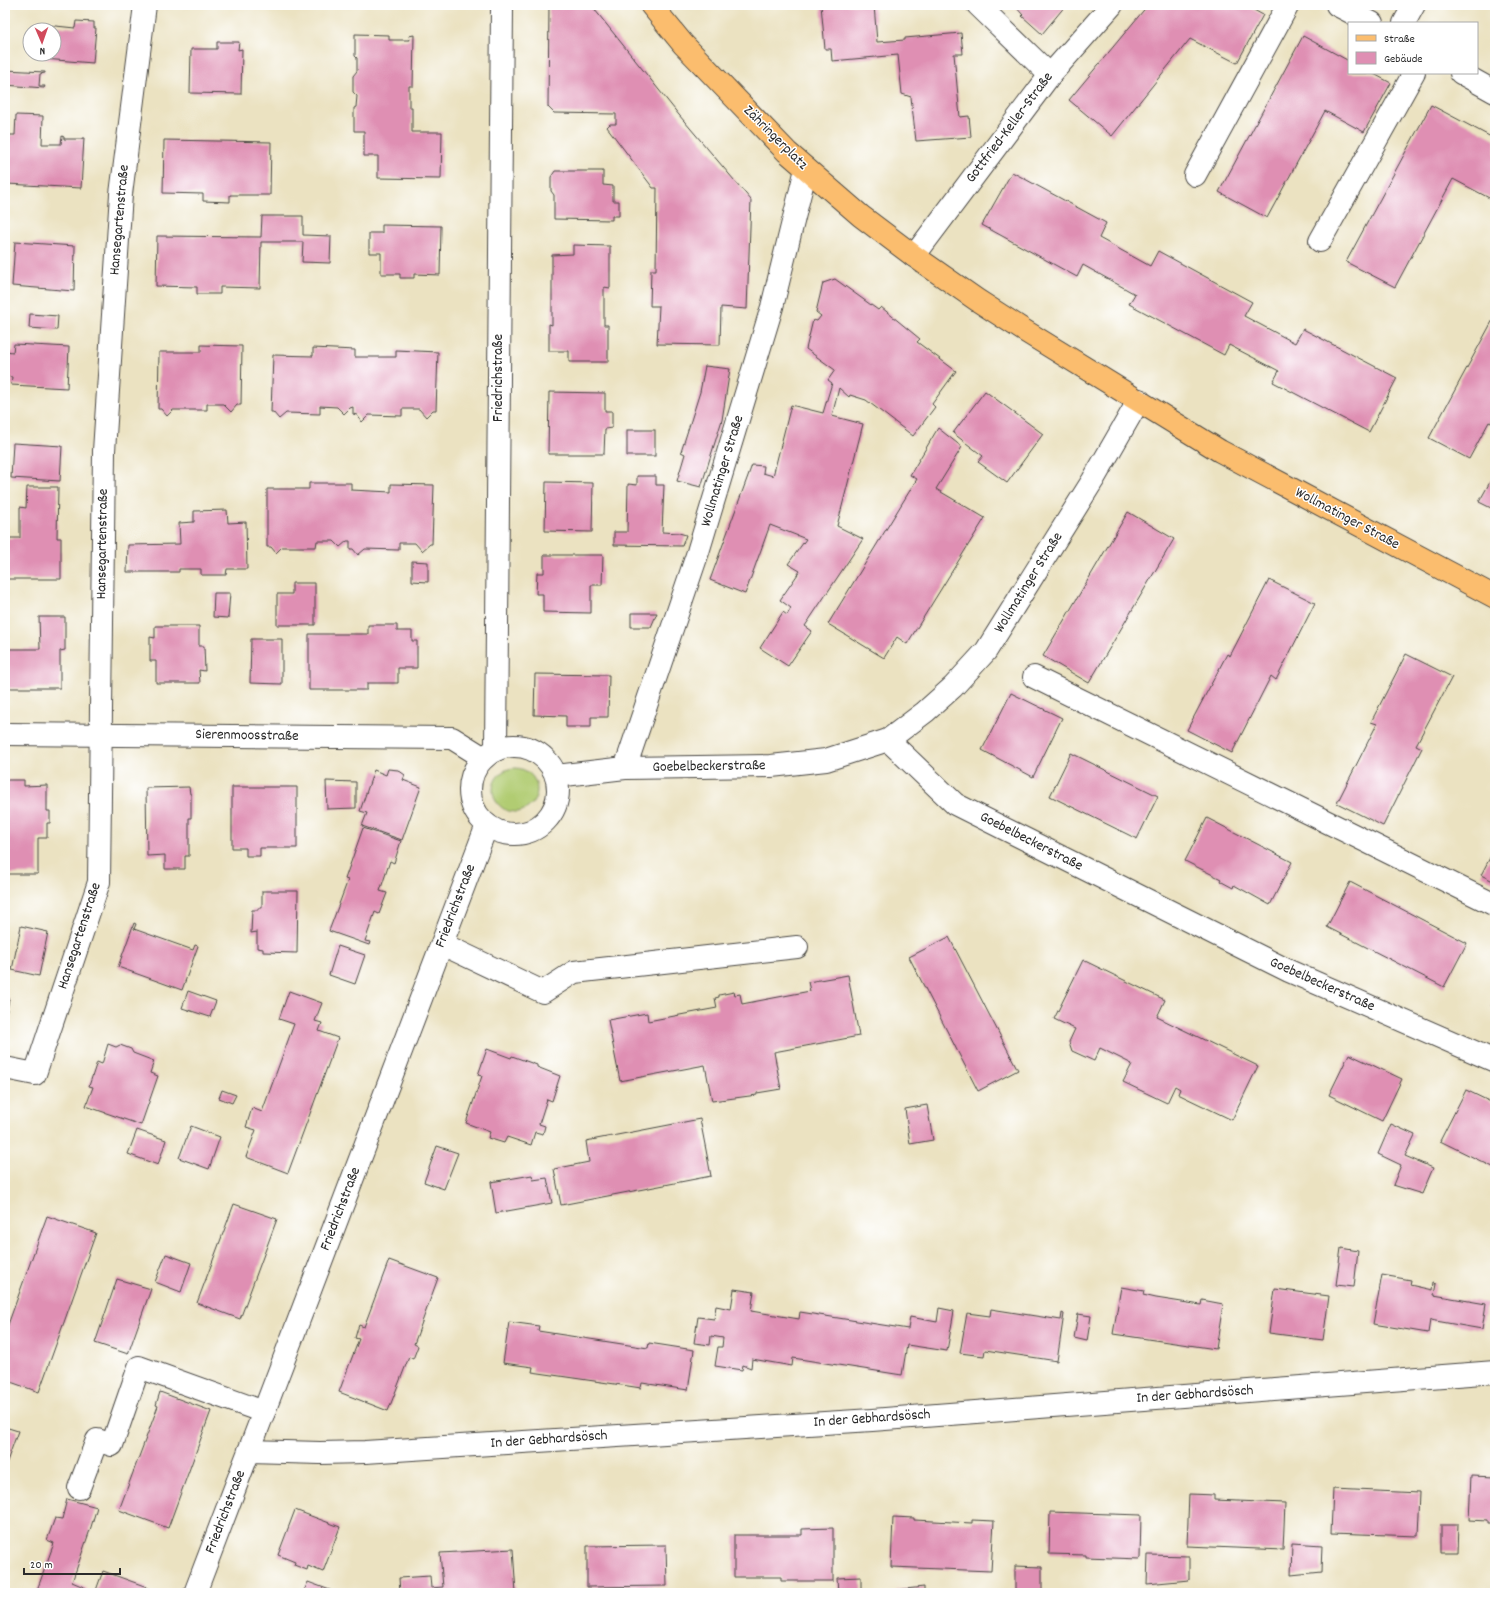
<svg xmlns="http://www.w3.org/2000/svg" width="1500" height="1598" viewBox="0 0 1500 1598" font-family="Dekko,sans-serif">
	<rect width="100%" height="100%" fill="#fff"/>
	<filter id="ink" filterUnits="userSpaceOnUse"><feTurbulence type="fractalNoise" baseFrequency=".025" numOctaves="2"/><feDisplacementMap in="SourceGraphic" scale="8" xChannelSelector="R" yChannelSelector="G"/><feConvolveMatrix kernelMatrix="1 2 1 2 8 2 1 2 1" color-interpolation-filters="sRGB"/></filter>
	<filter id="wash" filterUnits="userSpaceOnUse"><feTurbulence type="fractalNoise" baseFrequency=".012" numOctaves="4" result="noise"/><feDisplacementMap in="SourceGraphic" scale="16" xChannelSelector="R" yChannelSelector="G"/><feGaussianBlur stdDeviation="0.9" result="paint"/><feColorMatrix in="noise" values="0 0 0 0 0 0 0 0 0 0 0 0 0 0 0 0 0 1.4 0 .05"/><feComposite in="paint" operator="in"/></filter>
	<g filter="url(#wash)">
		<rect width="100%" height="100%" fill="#ebe2c1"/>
		<!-- green -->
		<circle fill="#b1cc72" stroke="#6e7c4e" cx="515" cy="790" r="22"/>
		<g id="blocks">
			<!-- building -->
			<g fill="#df8fb3">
				<path d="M549 5H591L679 115 751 200 747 309 721 307 720 345 657 344 659 306H650L651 270H656L657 188H653L607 127 610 124H616V114L554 113 548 107Z"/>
				<path d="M821 5H874L877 42 905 40V38L961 33 963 54H954L960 117 969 116 971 137 916 141 911 97 902 94 898 55 832 61 831 49H825Z"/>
				<path d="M1014 5H1066L1042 34 1022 16 1023 15Z"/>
				<path d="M1148 5H1245L1263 15 1237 63 1190 39 1112 136 1069 100Z"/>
				<path d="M76 21 94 22V28H96L93 63 44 59V54H54V30H46V25L75 28Z"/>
				<path d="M355 34 389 35V40H410L409 36 414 35 413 86H409V107H412V132H442L441 179 378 178V156H364V131H354V108L356 107 357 96 353 92V76L357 71V58L355 56Z"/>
				<path d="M1303 36 1349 61V73H1372L1391 83 1364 132 1325 111 1267 218 1219 192Z"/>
				<path d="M217 42H239L238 50 242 49 241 94 190 93 191 49H217Z"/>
				<path d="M5 70 45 72V73L40 74 39 86H45L44 88 5 85Z"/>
				<path d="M1431 105 1495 139V196L1493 200 1453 179 1395 287 1346 262Z"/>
				<path d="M16 115 43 116 42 144H61L62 136 64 137V139H82V138H84L81 188 7 184 9 135H15Z"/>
				<path d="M164 140 271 142 270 195H230V202L203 201V194L163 193Z"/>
				<path d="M555 171H603V185L613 186V201H619V216H612V220L554 219V195L551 191V177Z"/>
				<path d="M1012 172 1106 223 1099 238 1150 266 1158 251 1252 302 1244 316 1295 343 1303 329 1397 378 1369 432 1273 382 1279 371 1229 345 1224 355 1129 304 1135 294 1083 265 1077 277 982 225Z"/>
				<path d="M262 216H303V235L331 236 330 263 302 262 303 242H261L260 288 220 287V294H197V287L156 286 157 236 261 237Z"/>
				<path d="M382 225 441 226 440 275 414 274V278H400V274H381V253H369V233H382Z"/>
				<path d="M15 242 75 246 74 291 12 286Z"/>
				<path d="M573 245 610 246V288L604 287V325H608V362H569V351H549V324L552 325V255L573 254Z"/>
				<path d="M835 279 878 310 881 307 920 339 917 342 956 371 932 404 935 407 913 436 866 400 850 395 849 397 839 388 832 416 863 424 837 526 863 539 805 626 812 631 788 666 760 648 783 612 787 615 791 608 780 600 800 571 788 564 806 539 770 525 745 594 710 580 752 465 764 466 763 473 773 476 791 405 823 413 832 383 828 380 835 370 806 349 813 320 817 321 821 316 816 312 823 283Z"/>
				<path d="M30 314 58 316 57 330 29 328Z"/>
				<path d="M1495 316V415L1491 423 1489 422 1469 459 1429 438Z"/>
				<path d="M14 344 69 347 67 388 11 385 12 377 5 376V351L13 352Z"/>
				<path d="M201 345 242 346 241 405H237L231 412 223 404H207V410H173L167 416 161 409H158L159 352H201Z"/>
				<path d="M313 348 355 350V357H396V350L438 352 436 410H433L426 417 419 409H402V416L369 415 362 422 357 415 353 414V407L350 408 344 414 337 407 320 406V414L286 413 279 419 273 412H271L273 355 313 356Z"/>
				<path d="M705 366 730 369 722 420 701 487 677 481 685 454 681 452 700 392Z"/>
				<path d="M985 391 1043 434 1007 483 978 462 983 456 953 433Z"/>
				<path d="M549 392 605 393V411H612V428L605 429 604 454H548Z"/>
				<path d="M938 428 962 447 936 489 985 518 907 644 897 637 884 658 828 624 917 479 910 475Z"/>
				<rect x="627" y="430" width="28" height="26"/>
				<path d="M13 443 62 446 60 481 11 478Z"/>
				<path d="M1495 473V510L1479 502Z"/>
				<path d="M637 476H656V485H664L662 532 679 533 686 535 682 546 614 545V532H627L628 484 637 485Z"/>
				<path d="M546 482 593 483 592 532 545 531Z"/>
				<path d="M309 483H351V490L391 492V484L434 485 432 544H430L422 551 415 543H399V550L365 549 358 555 353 549H350V541H347L340 547 334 541H317L316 547H282L276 553 271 547H267V489H309Z"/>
				<path d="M27 487H58L57 538H61V579H5V538H20V507L26 508Z"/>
				<path d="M227 510 228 523 246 522 247 569H227L226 575H201V569H179V572H127L128 545 180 544 179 523 194 522V511Z"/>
				<path d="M1128 512 1174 539 1089 683 1043 656Z"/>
				<path d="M544 555H603L602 585H591V613L543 612V594H536L537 573H544Z"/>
				<path d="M412 561 428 562V582L412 581Z"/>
				<path d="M1269 580 1315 603 1276 680 1271 676 1232 753 1187 730 1227 654 1230 656Z"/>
				<path d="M292 583H315V625H277V594H292Z"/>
				<path d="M214 593H230L228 618 213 617Z"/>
				<path d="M631 613H657L651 627H631Z"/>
				<path d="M39 617H65V650L60 651V688H5V649H40Z"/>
				<path d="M368 625H397V631H412V641H417V668H398V683H367V690H309V634H368Z"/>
				<path d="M155 626H199V646H204L205 671 199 670 200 683H156V661H150V637L155 638Z"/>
				<path d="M251 639H282V684L250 683Z"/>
				<path d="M1406 654 1452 677 1416 745 1422 748 1383 826 1337 803 1377 724 1371 722Z"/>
				<path d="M535 674 609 675 608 717H591V727H566V716L534 715Z"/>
				<path d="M1011 693 1062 718 1033 777 982 750Z"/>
				<path d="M1071 753 1158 796 1137 839 1050 796Z"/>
				<path d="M388 769 398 770 405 775 403 780 421 787 402 840 362 826 367 813 360 811 374 770 386 775Z"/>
				<path d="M5 780H24V786L47 785V811H50V823H47V838H38V874H5Z"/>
				<path d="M326 781 356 782V808L327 809Z"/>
				<path d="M189 787 190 794H191V818H189V856H185V869H165V855L147 856 146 788Z"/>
				<path d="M232 787H297V848H260V856H246V848H232Z"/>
				<path d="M1207 818 1292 862 1270 905 1234 885 1233 888 1220 881 1221 879 1185 861Z"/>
				<path d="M363 828 401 841 394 863 390 861 380 891 387 893 379 914 375 912 365 941 370 942 369 945 329 931 348 880 345 879Z"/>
				<path d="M1495 848V882L1481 875Z"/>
				<path d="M1350 882 1467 943 1444 987 1327 927Z"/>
				<path d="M262 891H298L297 953 263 952V949L257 948V932L251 933 252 910H258V908H262Z"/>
				<path d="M134 923 136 924 134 929 193 950 195 945 198 946 182 990 118 967Z"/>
				<path d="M21 926 48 932 39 976 12 970Z"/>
				<path d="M949 937 1018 1070 978 1091 909 957Z"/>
				<path d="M338 946 365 955 355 984 329 975Z"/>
				<path d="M1083 960 1165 1000 1157 1017 1258 1066 1232 1120 1178 1094 1180 1089 1175 1086 1167 1103 1123 1082 1132 1064 1100 1048 1094 1061 1072 1051 1069 1042 1075 1029 1054 1019Z"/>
				<path d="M848 975 859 1036 774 1052 781 1089 757 1093V1095L712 1101 705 1065 620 1081 608 1020 647 1013 648 1021 717 1008 715 998 719 997V995L734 992 735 995 740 994 742 1004 810 991 808 982Z"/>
				<path d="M188 991 216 1001 210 1017 182 1008Z"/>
				<path d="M289 991 322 1003 315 1021 322 1023 319 1031 338 1038 288 1173 246 1157 256 1130 246 1127 252 1108 262 1112 294 1024 279 1019Z"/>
				<path d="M5 998 9 999 6 1015H5Z"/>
				<path d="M1495 999V1008L1491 1006Z"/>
				<path d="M108 1044 116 1047 120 1045 131 1049 133 1053 154 1061 150 1073 158 1076 141 1125 86 1106 93 1087 89 1086 97 1062 102 1064Z"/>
				<path d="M487 1049 511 1058 512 1056 537 1065V1067L560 1076 552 1101 547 1099 539 1124 545 1126 543 1134 535 1132 531 1145 507 1137 504 1143 488 1138 490 1132 466 1123 482 1076 478 1075Z"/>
				<path d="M1349 1054 1402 1079 1382 1121 1329 1095Z"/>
				<path d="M222 1090 236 1095 232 1103 219 1098Z"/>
				<path d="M1466 1090 1495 1104V1168L1440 1141Z"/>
				<path d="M927 1105 933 1140 910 1144 905 1109Z"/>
				<path d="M700 1119 711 1176 561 1205 554 1169 589 1162 586 1141Z"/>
				<path d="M1391 1124 1415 1135 1405 1156 1433 1168 1422 1194 1393 1185 1401 1165 1378 1154Z"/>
				<path d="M191 1126 220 1137 209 1169 179 1158Z"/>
				<path d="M137 1130 166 1140 158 1165 128 1154Z"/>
				<path d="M437 1146 458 1153 444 1189 424 1182Z"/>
				<path d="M532 1175 533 1180 547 1178 552 1203 496 1213 491 1182Z"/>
				<path d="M234 1204 277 1219 240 1319 197 1303Z"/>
				<path d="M47 1216 96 1233 39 1392 5 1380V1333Z"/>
				<path d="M1341 1248 1358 1251 1354 1287 1336 1285Z"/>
				<path d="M166 1254 191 1263 181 1292 155 1282Z"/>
				<path d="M389 1260 438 1278 414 1344 418 1346 413 1359 409 1357 388 1411 339 1392 359 1339 355 1338 357 1331 359 1325 364 1327Z"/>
				<path d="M1382 1275 1411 1280 1410 1285 1432 1290 1433 1283 1436 1284 1434 1295 1486 1304 1482 1329 1430 1320 1428 1333 1373 1324Z"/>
				<path d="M117 1279 151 1289 128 1354 95 1343Z"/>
				<path d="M1121 1287 1144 1291 1143 1295 1156 1298 1201 1305 1202 1300 1223 1304 1216 1349 1113 1334Z"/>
				<path d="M734 1289 754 1292 751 1311 799 1319 800 1312 908 1329 910 1317 937 1322 939 1308 954 1311 947 1351 907 1345 902 1375 793 1358 792 1366 752 1359 751 1368 743 1365 742 1370 715 1366 718 1347H722L723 1338 711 1336 710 1345 694 1343 698 1317 714 1319 716 1306 731 1309Z"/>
				<path d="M1275 1289 1329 1296 1323 1340 1269 1333Z"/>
				<path d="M991 1309 1061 1320 1062 1313 1064 1314 1057 1361 985 1350 984 1356 960 1353 967 1313 990 1316Z"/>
				<path d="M1078 1314 1091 1316 1087 1341 1074 1338Z"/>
				<path d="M509 1322 539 1326 538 1331 648 1348 649 1343 694 1350 688 1390 642 1383 641 1388 615 1384 532 1372 533 1367 503 1363Z"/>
				<path d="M160 1392 211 1411 168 1528 119 1510 158 1406 156 1405Z"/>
				<path d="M5 1427 18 1431 5 1467Z"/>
				<path d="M1471 1476 1495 1477V1524H1487V1521L1469 1520Z"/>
				<path d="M1333 1489 1420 1493 1418 1536 1331 1533Z"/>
				<path d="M1189 1494 1214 1495V1500L1285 1503 1283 1550 1187 1546Z"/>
				<path d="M67 1499 97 1507 91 1527 72 1582 86 1588 88 1593H36L54 1543 47 1540 55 1518 62 1519Z"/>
				<path d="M295 1510 340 1527 323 1572 308 1566 307 1570 294 1565 295 1562 278 1555Z"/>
				<path d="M1050 1512 1141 1515 1140 1559 1086 1557V1555L1049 1554Z"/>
				<path d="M893 1517 914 1518V1520L972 1523V1520L994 1521 991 1571 891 1567Z"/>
				<path d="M1441 1525H1459L1458 1552H1441Z"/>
				<path d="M833 1528V1581H781V1577H734V1535H802V1529Z"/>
				<path d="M1292 1543 1322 1545 1321 1572 1291 1575Z"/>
				<path d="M666 1545 667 1586 587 1587V1546Z"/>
				<path d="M513 1549 516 1593H400L399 1578 430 1576 431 1588 443 1587 440 1553Z"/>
				<path d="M1148 1555 1189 1556V1580L1147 1584Z"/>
				<path d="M1015 1566 1042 1567V1593H1015Z"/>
				<path d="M103 1571 147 1587 145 1593H95Z"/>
				<path d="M861 1577V1593H838L837 1578Z"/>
				<path d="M308 1582 338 1593H303Z"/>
				<path d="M924 1587V1593H897L896 1590Z"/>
			</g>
		</g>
	</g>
	<g filter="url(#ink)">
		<use href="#blocks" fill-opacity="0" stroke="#484642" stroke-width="1"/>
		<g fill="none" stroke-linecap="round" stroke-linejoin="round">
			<!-- minor casing -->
			<g stroke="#484642" stroke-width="24">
				<g id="minor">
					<path d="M978 5 1050 75"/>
					<path d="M1337 5 1372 23"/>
					<path d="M1404 23 1414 5"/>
					<path d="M1461 73 1495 92"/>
					<path d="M1195 175 1288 5"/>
					<path d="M1320 241 1414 73"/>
					<path d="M914 256 1050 75 1112 5"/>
					<path d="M1034 677 1495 905"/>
					<path d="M5 734 452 738 484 758"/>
					<path d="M888 740 955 804 1289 971 1495 1061"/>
					<circle cx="514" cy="790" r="44"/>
					<path d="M496 750 502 5"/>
					<path d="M625 768 698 552 772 307 806 169"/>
					<path d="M556 776 625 768 771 766 826 760 888 740 925 712 953 687 986 651 1093 480 1139 400"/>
					<path d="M442 944 543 992 574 972 797 947"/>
					<path d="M5 1068 35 1074 99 882 104 451 121 194 145 5"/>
					<path d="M249 1451 320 1453 365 1452 872 1420 1495 1372"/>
					<path d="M79 1488 97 1440 112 1445 139 1367 264 1412"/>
					<path d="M195 1593 487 825"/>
				</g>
			</g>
			<!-- major casing -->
			<g stroke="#484642" stroke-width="24">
				<path id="major" d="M651 5 683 44 787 152 861 216 914 256 977 300 1025 331 1220 451 1495 597"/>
			</g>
			<!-- minor -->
			<use href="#minor" stroke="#fff" stroke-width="22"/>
			<!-- major -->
			<use href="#major" stroke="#fbbd6e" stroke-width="22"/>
		</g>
	</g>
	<g text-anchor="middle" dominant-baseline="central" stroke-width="3" stroke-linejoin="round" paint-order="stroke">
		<!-- street labels -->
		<g font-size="15" fill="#2b2b2b" stroke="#fff">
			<text transform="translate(1010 128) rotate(-53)">Gottfried-Keller-Straße</text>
			<text transform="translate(775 138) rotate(45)">Zähringerplatz</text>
			<text transform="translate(120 220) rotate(-85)">Hansegartenstraße</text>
			<text transform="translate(499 378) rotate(-90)">Friedrichstraße</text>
			<text transform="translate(723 471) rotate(-73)">Wollmatinger Straße</text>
			<text transform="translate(1347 519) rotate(28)">Wollmatinger Straße</text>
			<text transform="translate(103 544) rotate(-89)">Hansegartenstraße</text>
			<text transform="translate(1029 583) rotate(-58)">Wollmatinger Straße</text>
			<text transform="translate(247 736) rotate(1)">Sierenmoosstraße</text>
			<text transform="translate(709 767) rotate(-1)">Goebelbeckerstraße</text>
			<text transform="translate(1031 842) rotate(27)">Goebelbeckerstraße</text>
			<text transform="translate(456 906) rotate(-69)">Friedrichstraße</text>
			<text transform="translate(80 936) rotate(-72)">Hansegartenstraße</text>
			<text transform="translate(1322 985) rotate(24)">Goebelbeckerstraße</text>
			<text transform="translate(341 1209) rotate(-69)">Friedrichstraße</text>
			<text transform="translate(1195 1395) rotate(-4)">In der Gebhardsösch</text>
			<text transform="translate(872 1419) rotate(-4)">In der Gebhardsösch</text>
			<text transform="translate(549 1440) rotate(-4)">In der Gebhardsösch</text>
			<text transform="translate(226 1512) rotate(-69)">Friedrichstraße</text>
		</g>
	</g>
	<!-- margin -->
	<rect width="1500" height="1598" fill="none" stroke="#fff" stroke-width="20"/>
	<!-- legend -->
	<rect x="1348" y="22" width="130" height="52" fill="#ffffff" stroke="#aaaaaa"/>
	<rect x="1356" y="35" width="20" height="6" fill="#fbbd6e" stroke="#aaaaaa"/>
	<text x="1384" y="42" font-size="12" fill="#2b2b2b">Straße</text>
	<rect x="1356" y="52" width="20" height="12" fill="#df8fb3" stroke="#aaaaaa"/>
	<text x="1384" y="62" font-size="12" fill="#2b2b2b">Gebäude</text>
	<!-- north arrow -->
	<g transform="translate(42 42) rotate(178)"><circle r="19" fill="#ffffff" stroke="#aaaaaa"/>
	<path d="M0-3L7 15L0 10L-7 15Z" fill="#d1495b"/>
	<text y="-6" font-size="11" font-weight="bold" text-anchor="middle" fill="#2b2b2b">N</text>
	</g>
	<!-- scale -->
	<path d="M24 1568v6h96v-6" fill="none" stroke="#2b2b2b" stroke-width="2"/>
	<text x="30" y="1568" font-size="12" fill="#2b2b2b" stroke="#ffffff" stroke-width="3" paint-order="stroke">20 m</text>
</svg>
